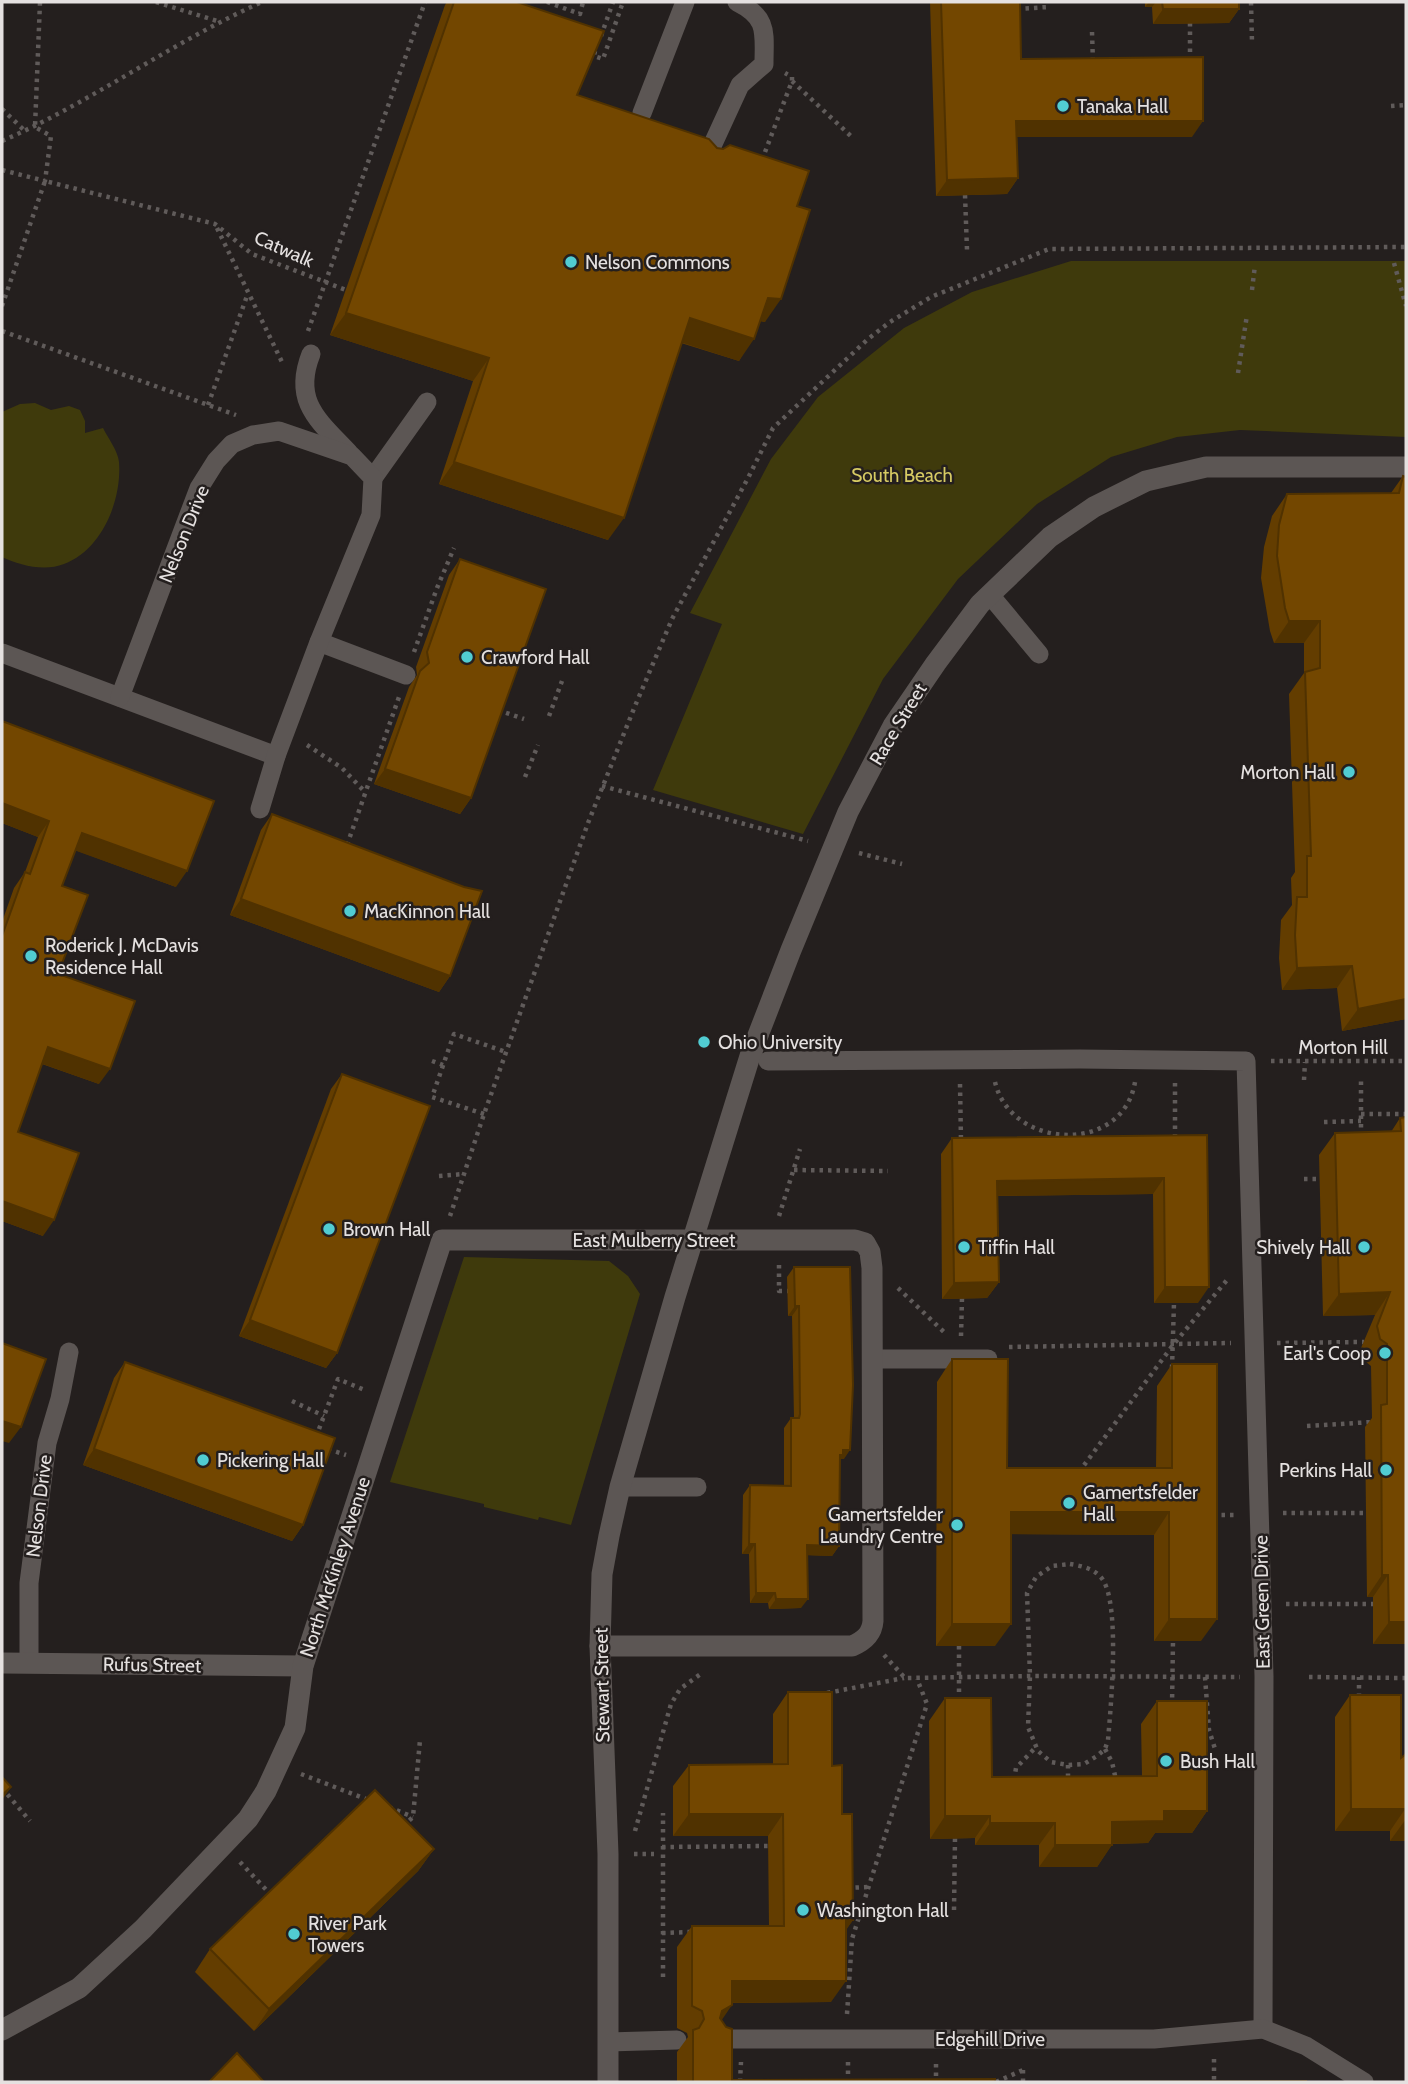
<svg xmlns="http://www.w3.org/2000/svg" width="1408" height="2084" viewBox="0 0 1408 2084" font-family="Cabin,sans-serif">
	<rect width="100%" height="100%" fill="#241f1e"/>
	<!-- green -->
	<g fill="#3f3a0c">
		<path d="M1071 261H1406V437L1240 430 1177 437 1111 457 1037 504 958 579 883 679 803 834 653 790 722 624 690 613 771 459 818 397 904 328 972 292Z"/>
		<path d="M35 403 51 410 69 406 80 410 85 421V433L103 428C108 438 118 451 119 462 122 500 102 550 64 564 44 572 19 565 2 557V412L20 404Z"/>
		<path d="M464 1257 609 1261 628 1276 640 1294 571 1525 539 1517 538 1520 484 1507V1504L390 1482Z"/>
	</g>
	<g fill="none" stroke-linecap="round" stroke-linejoin="round">
		<!-- path -->
		<g stroke="#605b5a" stroke-width="4.5" stroke-dasharray="3.5 5" stroke-linecap="butt">
			<path d="M156 2 217 21"/>
			<path d="M547 2 580 14 583 2"/>
			<path d="M1251 2 1252 42"/>
			<path d="M1017 9 1048 7"/>
			<path d="M1190 23V61"/>
			<path d="M1092 32 1093 63"/>
			<path d="M601 36 613 2"/>
			<path d="M595 51 594 56 603 59 623 2"/>
			<path d="M792 81 854 139"/>
			<path d="M1391 106 1406 105"/>
			<path d="M2 109 25 131"/>
			<path d="M2 141C92 102 172 42 262 2"/>
			<path d="M762 160 792 81V77L785 73"/>
			<path d="M2 170 45 181 51 136 35 127 40 2"/>
			<path d="M965 195 967 250"/>
			<path d="M217 228 282 362"/>
			<path d="M1394 263 1406 306"/>
			<path d="M1252 290 1255 265"/>
			<path d="M2 306 45 181 215 224 252 254 346 290"/>
			<path d="M2 331 236 415"/>
			<path d="M308 331 425 2"/>
			<path d="M1238 373 1247 315"/>
			<path d="M208 405 248 293"/>
			<path d="M414 652 437 588 454 548"/>
			<path d="M498 710 524 719"/>
			<path d="M549 716 562 681"/>
			<path d="M307 745 342 768 365 792"/>
			<path d="M525 777 538 745"/>
			<path d="M602 786 808 841"/>
			<path d="M347 845 399 697"/>
			<path d="M859 853 902 864"/>
			<path d="M432 1061 443 1065"/>
			<path d="M1271 1061H1406"/>
			<path d="M1304 1080 1305 1062"/>
			<path d="M995 1082C1011 1150 1123 1155 1135 1082"/>
			<path d="M1175 1083V1141"/>
			<path d="M960 1084 961 1141"/>
			<path d="M484 1114 432 1097 454 1034 506 1052"/>
			<path d="M1361 1114H1406"/>
			<path d="M1324 1122 1361 1121"/>
			<path d="M1361 1136V1081"/>
			<path d="M794 1170 888 1171"/>
			<path d="M439 1176 464 1174"/>
			<path d="M1304 1179H1320"/>
			<path d="M450 1216 484 1114 588 823 635 706 672 619 748 478 773 428 868 339 890 322 931 297 1049 249 1406 247"/>
			<path d="M779 1216 800 1149"/>
			<path d="M779 1265V1291H788"/>
			<path d="M898 1288 945 1333"/>
			<path d="M961 1336 962 1298"/>
			<path d="M1277 1343 1364 1342"/>
			<path d="M1009 1347 1231 1343"/>
			<path d="M1172 1368 1174 1303"/>
			<path d="M292 1401 324 1416"/>
			<path d="M1307 1426 1372 1422"/>
			<path d="M316 1437 338 1379 367 1391"/>
			<path d="M328 1449 346 1455"/>
			<path d="M1079 1472 1173 1345 1227 1280"/>
			<path d="M1283 1513H1366"/>
			<path d="M1213 1515H1236"/>
			<path d="M1070 1564C1082 1566 1096 1569 1103 1580 1120 1607 1111 1705 1108 1740L1105 1749 1097 1756 1084 1764 1068 1765 1051 1762 1038 1751 1028 1727 1030 1676 1027 1593 1036 1577 1052 1566Z"/>
			<path d="M1286 1604H1373"/>
			<path d="M959 1646V1702"/>
			<path d="M884 1655 905 1678 1030 1676 1240 1677"/>
			<path d="M1205 1677 1209 1730 1216 1752"/>
			<path d="M1309 1677 1406 1678"/>
			<path d="M827 1693 904 1678"/>
			<path d="M1359 1697V1677"/>
			<path d="M1172 1706 1173 1641"/>
			<path d="M1105 1749 1112 1762 1116 1780"/>
			<path d="M1068 1765V1782"/>
			<path d="M301 1774 371 1801"/>
			<path d="M1014 1780 1016 1768 1036 1747"/>
			<path d="M2 1788 30 1821"/>
			<path d="M389 1807 413 1817"/>
			<path d="M403 1826 413 1817 420 1740"/>
			<path d="M635 1831 671 1704 680 1689 702 1673"/>
			<path d="M662 1847 768 1846"/>
			<path d="M634 1854H654"/>
			<path d="M240 1862 272 1896"/>
			<path d="M847 1888 867 1887"/>
			<path d="M954 1910 955 1838"/>
			<path d="M662 1933 691 1932"/>
			<path d="M663 1977V1813"/>
			<path d="M847 2014 852 1939 927 1704 917 1679"/>
			<path d="M1214 2059V2082"/>
			<path d="M848 2062V2082"/>
			<path d="M936 2064V2082"/>
			<path d="M740 2082 741 2062"/>
			<path d="M996 2082 1023 2070"/>
			<path d="M1023 2082V2069"/>
		</g>
		<!-- lane -->
		<g stroke="#5c5654" stroke-width="19">
			<path d="M642 113 685 2"/>
			<path d="M706 159 740 85 764 64C764 33 769 18 737 2"/>
			<path d="M311 354C292 402 319 421 349 453"/>
			<path d="M373 478 427 402"/>
			<path d="M990 595 1039 654"/>
			<path d="M319 642 406 675"/>
			<path d="M2 653 276 756"/>
			<path d="M120 697 199 488 216 461 232 444 253 435 279 431 352 456 373 478 371 515 319 642 276 756 260 809"/>
			<path d="M768 1061 1080 1059 1246 1061 1264 1676 1263 2029"/>
			<path d="M872 1359H988"/>
			<path d="M620 1487H697"/>
			<path d="M29 1663V1583L47 1443 60 1399 69 1352"/>
			<path d="M717 2039H1154L1263 2029 1306 2046 1364 2082"/>
			<path d="M608 2042 677 2040"/>
		</g>
		<!-- street -->
		<g stroke="#5c5654" stroke-width="21">
			<path d="M2 1663 303 1666"/>
			<path d="M2 2030 79 1988 143 1929 248 1819 266 1791 295 1728 303 1666 442 1240H855L865 1243 870 1252 872 1268 873 1621C872 1634 864 1641 852 1646H600"/>
			<path d="M608 2082V1854L600 1646 602 1574 609 1536 620 1487 675 1297 750 1056 791 950 848 812 893 726 936 663 980 604 1050 537 1094 507 1146 481 1206 467H1406"/>
		</g>
	</g>
	<!-- wall -->
	<g fill="#633d00">
		<path d="M447 2H517L577 95 717 148 797 206 765 322 760 321 739 361 681 343 608 540 439 484 473 381 330 335 445 5Z"/>
		<path d="M930 2H1020L1021 59 1192 137H1017L1018 178 1007 194 936 196Z"/>
		<path d="M1145 2H1239V9L1229 23 1153 24 1152 7H1145Z"/>
		<path d="M1403 476 1406 477V1019L1342 1031 1337 988 1282 990 1279 958 1281 920 1292 905 1291 878 1295 872 1289 694 1304 673V643H1274L1270 631 1261 578 1264 547 1272 516 1287 494 1391 493Z"/>
		<path d="M460 559 471 798 460 814 374 784 409 687 417 675 416 667 449 575Z"/>
		<path d="M2 721 176 887 75 850 62 886 58 974 99 1084 42 1064 18 1132 43 1236 2 1221V922L14 888 25 872 38 837 2 823Z"/>
		<path d="M272 814 450 976 439 992 230 915 261 830Z"/>
		<path d="M342 1074 337 1353 326 1368 239 1336 331 1089Z"/>
		<path d="M1406 1117V1644H1373V1597H1367L1365 1427 1372 1418 1371 1366 1365 1361 1361 1348 1375 1315 1323 1316 1319 1155 1335 1133 1391 1132 1400 1118Z"/>
		<path d="M1207 1135 1198 1303H1154L1153 1194 997 1196 999 1282 987 1298 942 1299 941 1154 952 1138Z"/>
		<path d="M794 1267 844 1459H840L839 1546 832 1556 807 1555 801 1608 769 1609 768 1603H750L749 1554H742L743 1495 750 1485 784 1486V1428L791 1418H794L792 1316H788L787 1277Z"/>
		<path d="M952 1359 1007 1468H1156L1157 1386 1172 1364 1201 1641H1154V1535L1011 1534 995 1646H936L937 1382Z"/>
		<path d="M125 1362 303 1525 292 1541 83 1465 114 1378Z"/>
		<path d="M788 1692 832 1766 842 1814 853 1920 846 1929 831 2002 732 2003 721 2020 732 2080 995 2082H677V2052L688 2037 687 2033 677 2028V1947L692 1926H769L768 1836H673V1786L689 1765 773 1764V1714Z"/>
		<path d="M1350 1695 1401 1758 1406 1754V1841H1390V1831H1335V1717Z"/>
		<path d="M945 1698 992 1777 1142 1776 1141 1724 1157 1701 1207 1811 1192 1833H1155L1148 1843 1112 1844 1097 1867H1039V1845H975V1838L930 1839 929 1721Z"/>
		<path d="M434 1849 418 1871 254 2031 195 1972 210 1949Z"/>
	</g>
	<!-- shaded-wall -->
	<g fill="#503200">
		<path d="M1149 2H1156L1152 7H1145Z"/>
		<path d="M1163 9H1239L1229 23 1153 24Z"/>
		<path d="M1016 121H1203L1192 137H1005Z"/>
		<path d="M1018 178 1007 194 936 196 947 180Z"/>
		<path d="M768 298 781 299 765 322 752 320Z"/>
		<path d="M346 313 489 358 473 381 330 335Z"/>
		<path d="M690 318 754 339 739 361 674 340Z"/>
		<path d="M454 462 624 518 608 540 439 484Z"/>
		<path d="M1289 621H1320L1304 643H1274Z"/>
		<path d="M385 769 471 798 460 814 374 784Z"/>
		<path d="M2 803 49 821 38 837 2 823Z"/>
		<path d="M82 833 187 871 176 887 71 849Z"/>
		<path d="M241 899 450 976 439 992 230 915Z"/>
		<path d="M1352 966 1337 988 1282 990 1297 968Z"/>
		<path d="M1406 999V1019L1342 1031 1358 1009Z"/>
		<path d="M48 1047 110 1069 99 1084 37 1062Z"/>
		<path d="M1164 1178 1153 1194 986 1196 997 1181Z"/>
		<path d="M2 1201 54 1220 43 1236 2 1221Z"/>
		<path d="M999 1282 987 1298 942 1299 954 1283Z"/>
		<path d="M1165 1287H1209L1198 1303H1154Z"/>
		<path d="M1390 1292 1375 1315 1323 1316 1339 1294Z"/>
		<path d="M795 1306H799L792 1316H788Z"/>
		<path d="M250 1320 337 1353 326 1368 239 1336Z"/>
		<path d="M2 1421 21 1427 9 1443 2 1441Z"/>
		<path d="M94 1449 303 1525 292 1541 83 1465Z"/>
		<path d="M843 1450H850L844 1459H840L836 1465Z"/>
		<path d="M1011 1512H1169L1154 1535 996 1534Z"/>
		<path d="M749 1544H755L749 1554H742Z"/>
		<path d="M807 1545 839 1546 832 1556 800 1555Z"/>
		<path d="M1382 1575H1388L1373 1597H1367Z"/>
		<path d="M756 1593H775L768 1603H750Z"/>
		<path d="M776 1599H808L801 1608 769 1609Z"/>
		<path d="M1169 1619H1217L1201 1641H1154Z"/>
		<path d="M1389 1622H1406V1644H1373Z"/>
		<path d="M952 1624H1011L995 1646H936Z"/>
		<path d="M11 1787 2 1800V1795Z"/>
		<path d="M1351 1809H1405L1390 1831H1335Z"/>
		<path d="M1164 1811H1207L1192 1833H1155L1148 1843 1096 1844 1112 1822Z"/>
		<path d="M689 1814H783L768 1836H673Z"/>
		<path d="M945 1816H990L975 1838 930 1839Z"/>
		<path d="M1406 1819V1841H1390Z"/>
		<path d="M990 1823H1055L1039 1845H975Z"/>
		<path d="M1055 1845H1112L1097 1867H1039Z"/>
		<path d="M434 1849 418 1871 254 2031 269 2009Z"/>
		<path d="M846 1920H853L838 1942Z"/>
		<path d="M732 1981H846L831 2002 717 2003Z"/>
		<path d="M732 2005 717 2027 722 2011Z"/>
	</g>
	<!-- building -->
	<g fill="#734700" stroke="#503200" stroke-width="2">
		<path d="M454 2H517L604 31 577 95 709 139 717 148 723 149 730 145 809 171 797 206 810 210 781 299 768 298 754 339 690 318 624 518 454 462 489 358 346 313Z"/>
		<path d="M941 2H1020L1021 59 1203 57V121H1016L1018 178 947 180Z"/>
		<path d="M1162 2H1239V9H1163Z"/>
		<path d="M1403 476 1406 477V999L1358 1009 1352 966 1297 968 1295 935 1297 897H1307V856H1311L1305 672 1320 668V621H1289L1285 608 1277 556 1279 525 1287 494 1399 493Z"/>
		<path d="M460 559 546 589 471 798 385 769 420 671 429 663 427 652Z"/>
		<path d="M2 721 214 801 187 871 82 833 62 886 88 895 58 974 135 1001 110 1069 48 1047 18 1132 79 1153 54 1220 2 1201V936L25 872 30 874 49 821 2 803Z"/>
		<path d="M272 814 464 887 482 891 450 976 241 899Z"/>
		<path d="M342 1074 430 1106 337 1353 250 1320Z"/>
		<path d="M1406 1117V1622H1389L1388 1575H1382L1381 1405 1387 1404V1344L1380 1339 1377 1326 1390 1292 1339 1294 1335 1133 1401 1131 1400 1118Z"/>
		<path d="M1207 1135 1209 1287H1165L1164 1178 997 1181 999 1282 954 1283 952 1138Z"/>
		<path d="M794 1267H850L853 1385 850 1450H843V1455H840L839 1546 807 1545 808 1599H776L775 1593H756L755 1544H749L750 1485 791 1486V1418H799L800 1414 799 1306H795Z"/>
		<path d="M2 1343 46 1359 21 1427 2 1421Z"/>
		<path d="M952 1359H1008L1007 1468H1172V1364H1217V1619H1169V1512H1011V1624H952Z"/>
		<path d="M125 1362 335 1438 303 1525 94 1449Z"/>
		<path d="M788 1692H832V1766L842 1765V1814H852L853 1920H846V1981H732V2005L722 2011 720 2018 726 2027 732 2029V2080L995 2079V2082H693V2030L699 2028 704 2019 702 2011 692 2006V1926H784L783 1814H689V1765L788 1764Z"/>
		<path d="M1350 1695H1401V1758L1406 1754V1819L1405 1809H1351Z"/>
		<path d="M945 1698H991L992 1777 1157 1776V1701H1207V1811H1164V1821L1112 1822V1845H1055V1823H990V1816H945Z"/>
		<path d="M2 1777 11 1787 2 1795Z"/>
		<path d="M375 1790 434 1849 269 2009 210 1949Z"/>
		<path d="M237 2053 264 2082H209Z"/>
		<path d="M1306 2081V2082H1059Z"/>
	</g>
	<!-- markers -->
	<g fill="#51ccd2" stroke="#241f1e" stroke-width="2.5">
		<circle cx="1063" cy="106" r="7"/>
		<circle cx="571" cy="262" r="7"/>
		<circle cx="467" cy="657" r="7"/>
		<circle cx="1349" cy="772" r="7"/>
		<circle cx="350" cy="911" r="7"/>
		<circle cx="31" cy="956" r="7"/>
		<circle cx="704" cy="1042" r="7"/>
		<circle cx="329" cy="1229" r="7"/>
		<circle cx="964" cy="1247" r="7"/>
		<circle cx="1364" cy="1247" r="7"/>
		<circle cx="1385" cy="1353" r="7"/>
		<circle cx="203" cy="1460" r="7"/>
		<circle cx="1386" cy="1470" r="7"/>
		<circle cx="1069" cy="1503" r="7"/>
		<circle cx="957" cy="1525" r="7"/>
		<circle cx="1166" cy="1761" r="7"/>
		<circle cx="803" cy="1910" r="7"/>
		<circle cx="294" cy="1934" r="7"/>
	</g>
	<g text-anchor="middle" dominant-baseline="central" stroke-width="5" stroke-linejoin="round" paint-order="stroke">
		<!-- poi labels -->
		<g font-size="19" fill="#e5e1e0" stroke="#241f1e" text-anchor="start">
			<text x="1077" y="106">Tanaka Hall</text>
			<text x="585" y="262">Nelson Commons</text>
			<text x="481" y="657">Crawford Hall</text>
			<text x="1335" y="772" text-anchor="end">Morton Hall</text>
			<text x="364" y="911">MacKinnon Hall</text>
			<text x="45" y="945">Roderick J. McDavis<tspan x="45" dy="22">Residence Hall</tspan></text>
			<text x="718" y="1042">Ohio University</text>
			<text x="343" y="1229">Brown Hall</text>
			<text x="978" y="1247">Tiffin Hall</text>
			<text x="1350" y="1247" text-anchor="end">Shively Hall</text>
			<text x="1371" y="1353" text-anchor="end">Earl's Coop</text>
			<text x="217" y="1460">Pickering Hall</text>
			<text x="1372" y="1470" text-anchor="end">Perkins Hall</text>
			<text x="1083" y="1492">Gamertsfelder<tspan x="1083" dy="22">Hall</tspan></text>
			<text x="943" y="1514" text-anchor="end">Gamertsfelder<tspan x="943" dy="22">Laundry Centre</tspan></text>
			<text x="1180" y="1761">Bush Hall</text>
			<text x="817" y="1910">Washington Hall</text>
			<text x="308" y="1923">River Park<tspan x="308" dy="22">Towers</tspan></text>
		</g>
		<!-- street labels -->
		<g font-size="19" fill="#e5e1e0" stroke="#241f1e">
			<text transform="translate(284 249) rotate(24)">Catwalk</text>
			<text transform="translate(184 534) rotate(-68)">Nelson Drive</text>
			<text transform="translate(898 724) rotate(-59)">Race Street</text>
			<text x="1343" y="1047">Morton Hill</text>
			<text x="654" y="1240">East Mulberry Street</text>
			<text transform="translate(39 1506) rotate(-83)">Nelson Drive</text>
			<text transform="translate(335 1567) rotate(-72)">North McKinley Avenue</text>
			<text transform="translate(1262 1602) rotate(-91)">East Green Drive</text>
			<text transform="translate(152 1665) rotate(1)">Rufus Street</text>
			<text transform="translate(602 1685) rotate(-91)">Stewart Street</text>
			<text x="990" y="2039">Edgehill Drive</text>
		</g>
		<!-- park labels -->
		<g font-size="19" fill="#d6ca63" stroke="#241f1e">
			<text x="902" y="475">South Beach</text>
		</g>
	</g>
	<!-- border -->
	<rect width="1408" height="2084" fill="none" stroke="#e5e1e0" stroke-width="7"/>
</svg>
